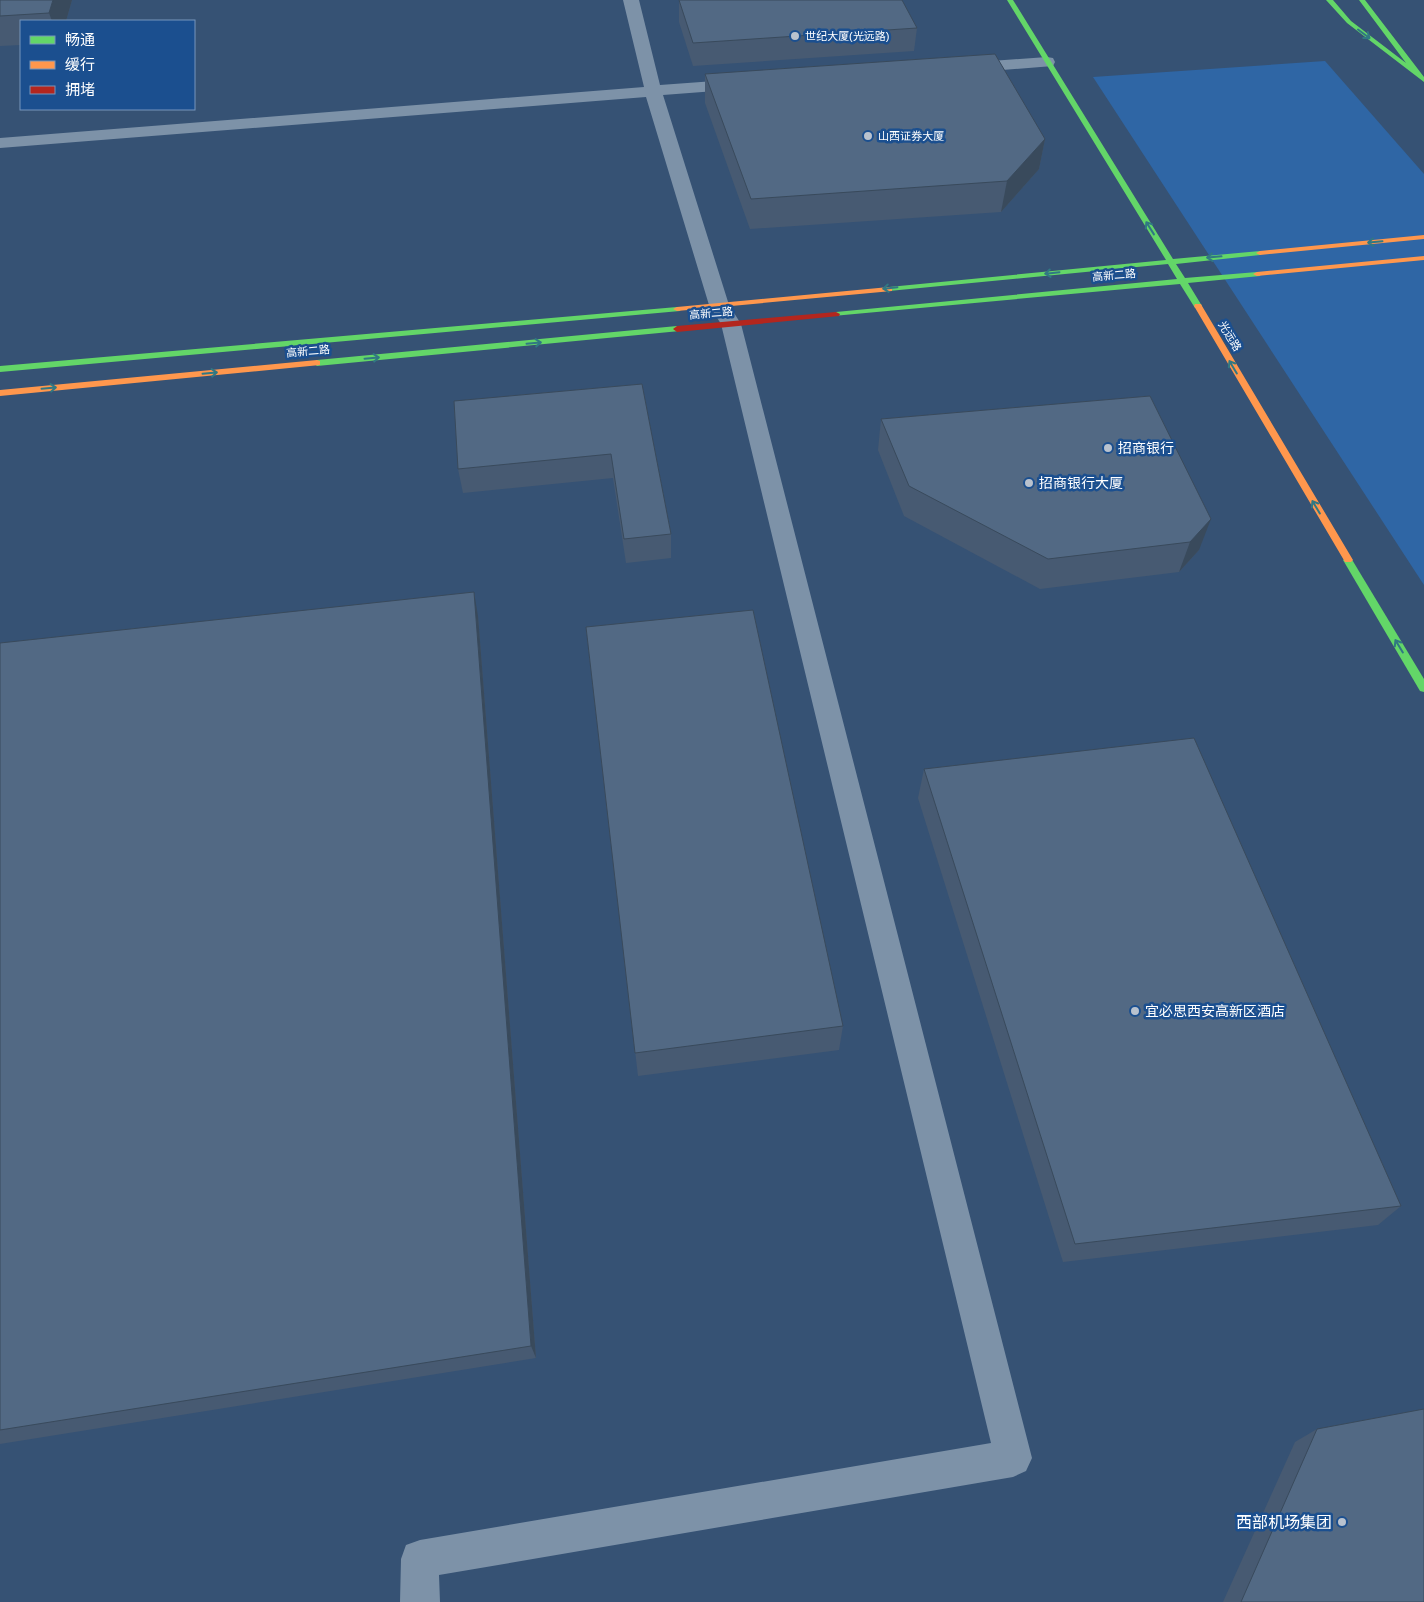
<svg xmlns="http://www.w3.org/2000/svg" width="1424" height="1602" viewBox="0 0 1424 1602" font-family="Helvetica,'Noto Sans SC',sans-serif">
	<rect width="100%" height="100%" fill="#365274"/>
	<!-- green -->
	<path fill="#2f66a5" d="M1325 61 1424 174V585L1093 77Z"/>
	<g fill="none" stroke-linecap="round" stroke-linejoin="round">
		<!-- street -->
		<g fill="#7d92a8" fill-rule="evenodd">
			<path d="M623 0H639L660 85 742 79 748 80 750 84 748 88 742 89 663 95 729 305 741 324 1032 1458 1026 1471 1013 1477 439 1575 440 1602H400L401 1559 406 1545 420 1540 991 1443 721 324 709 305 646 97 0 148V138L644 87Z"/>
			<path d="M1047 57 1053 58 1055 62 1053 66 964 73 958 72 956 68 958 64 964 63Z"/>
		</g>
		<!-- fast -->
		<g fill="#63d668" fill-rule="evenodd">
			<path d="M1007 0H1013L1173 259 1260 251 1264 253 1260 255 1176 264 1185 278 1257 272 1261 274 1260 276 1188 283 1202 306 1198 308H1195L1180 284 833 316 832 314 836 312 1177 279 1168 264 889 291 885 289 889 287 1166 260Z"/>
			<path d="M1326 0H1333L1351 21 1406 63 1359 0H1365L1424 77V82L1347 23Z"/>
			<path d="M677 307 681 309 680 311 0 372V366Z"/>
			<path d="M677 326 680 327V331L317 366 313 363 317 360Z"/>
			<path d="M1348 557 1351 558 1424 679V692L1420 691 1343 560Z"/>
		</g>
		<!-- slow -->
		<g fill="#ff974d" fill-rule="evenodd">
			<path d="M1424 235V239L1260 255 1256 253 1260 251Z"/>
			<path d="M1424 256V260L1257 276 1253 274 1257 272Z"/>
			<path d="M889 287H892V291L677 311 673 309 677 307Z"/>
			<path d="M1195 304H1201L1202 306 1353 560 1351 562H1345L1194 306Z"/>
			<path d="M317 360 320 361V365L0 396V390Z"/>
		</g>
		<!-- jam -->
		<path fill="#b3261e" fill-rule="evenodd" d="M836 312 840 314 839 316 677 332 673 329 677 326Z"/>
	</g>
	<!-- wall -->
	<g fill="#475a72">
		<path d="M0 0H72L66 21H21V45L0 46Z"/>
		<path d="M679 0 917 28 914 51 693 66 679 22Z"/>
		<path d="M705 74 1045 139 1039 169 1001 212 750 229 705 103Z"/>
		<path d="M642 384 671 534V558L626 563 613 478 463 493 458 469Z"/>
		<path d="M1150 396 1199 550 1179 572 1040 589 904 516 878 450 881 419Z"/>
		<path d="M478 616 536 1358 0 1444V643Z"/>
		<path d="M586 627 843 1026 839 1050 638 1076Z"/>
		<path d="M924 769 1401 1206 1378 1225 1063 1262 918 798Z"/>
		<path d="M1317 1429 1424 1602H1223L1295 1442Z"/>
	</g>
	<!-- shaded-wall -->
	<g fill="#394a5c">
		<path d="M53 0H72L66 21H52L49 13Z"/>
		<path d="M1045 139 1039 169 1001 212 1007 181Z"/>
		<path d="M1211 519 1199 550 1179 572 1190 542Z"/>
		<path d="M474 592 478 616 536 1358 531 1346Z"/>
	</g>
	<!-- building -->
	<g fill="#526984" stroke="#394a5c">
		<path d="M0 0H53L49 13 0 16Z"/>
		<path d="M679 0H902L917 28 693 43Z"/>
		<path d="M995 54 1045 139 1007 181 751 199 705 74Z"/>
		<path d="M642 384 671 534 624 539 611 454 458 469 454 401Z"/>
		<path d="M1150 396 1211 519 1190 542 1048 559 909 486 881 419Z"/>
		<path d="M474 592 531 1346 0 1430V643Z"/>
		<path d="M753 610 843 1026 635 1053 586 627Z"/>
		<path d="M1194 738 1401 1206 1075 1244 924 769Z"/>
		<path d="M1424 1409V1602H1241L1317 1429Z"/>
	</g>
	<!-- one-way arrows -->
	<defs><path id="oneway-shaft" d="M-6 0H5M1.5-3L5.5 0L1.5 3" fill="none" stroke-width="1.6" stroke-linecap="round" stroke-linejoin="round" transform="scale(1.25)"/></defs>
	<g stroke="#317883">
		<use href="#oneway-shaft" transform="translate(1364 34) rotate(37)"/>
		<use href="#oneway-shaft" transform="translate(1150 228) rotate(-122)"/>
		<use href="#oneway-shaft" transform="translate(1375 242) rotate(175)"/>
		<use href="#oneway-shaft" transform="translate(1214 257) rotate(175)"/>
		<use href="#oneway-shaft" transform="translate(1052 273) rotate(174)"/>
		<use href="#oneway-shaft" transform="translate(890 288) rotate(174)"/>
		<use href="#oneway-shaft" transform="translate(534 343) rotate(-5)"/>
		<use href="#oneway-shaft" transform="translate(372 358) rotate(-5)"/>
		<use href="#oneway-shaft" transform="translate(1233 367) rotate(-121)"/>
		<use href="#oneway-shaft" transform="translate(210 373) rotate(-5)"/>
		<use href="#oneway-shaft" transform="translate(49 388) rotate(-5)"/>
		<use href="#oneway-shaft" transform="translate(1316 507) rotate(-121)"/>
		<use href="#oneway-shaft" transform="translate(1399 646) rotate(-121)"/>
	</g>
	<!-- markers -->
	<g fill="#b9c2ce" stroke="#1b4f8f" stroke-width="2">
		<circle cx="795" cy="36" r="5"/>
		<circle cx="868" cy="136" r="5"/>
		<circle cx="1108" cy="448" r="5"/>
		<circle cx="1029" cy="483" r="5"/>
		<circle cx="1135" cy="1011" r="5"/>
		<circle cx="1342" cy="1522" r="5"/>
	</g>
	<g text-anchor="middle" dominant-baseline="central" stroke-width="5" stroke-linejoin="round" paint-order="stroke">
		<!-- far-poi labels -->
		<g font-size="11" fill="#fff" stroke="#1b4f8f" text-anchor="start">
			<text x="805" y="36">世纪大厦(光远路)</text>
			<text x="878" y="136">山西证券大厦</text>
		</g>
		<!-- far-street labels -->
		<g font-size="11" fill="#fff" stroke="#1b4f8f">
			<text transform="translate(1114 275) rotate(-5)">高新二路</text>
			<text transform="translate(711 313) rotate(-5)">高新二路</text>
			<text transform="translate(1230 336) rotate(59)">光远路</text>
			<text transform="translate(308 351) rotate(-5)">高新二路</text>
		</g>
		<!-- poi labels -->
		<g font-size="14" fill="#fff" stroke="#1b4f8f" text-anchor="start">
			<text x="1118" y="448">招商银行</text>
			<text x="1039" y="483">招商银行大厦</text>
			<text x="1145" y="1011">宜必思西安高新区酒店</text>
		</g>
		<!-- near-poi labels -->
		<g font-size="16" fill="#fff" stroke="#1b4f8f" text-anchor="end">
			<text x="1332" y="1522">西部机场集团</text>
		</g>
	</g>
	<!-- legend -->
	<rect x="20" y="20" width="175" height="90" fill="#1b4f8f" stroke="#7695bc"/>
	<rect x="30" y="36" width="25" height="8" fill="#63d668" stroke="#7695bc"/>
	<text x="65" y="45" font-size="15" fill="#ffffff">畅通</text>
	<rect x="30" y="61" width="25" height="8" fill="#ff974d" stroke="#7695bc"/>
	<text x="65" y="70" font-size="15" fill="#ffffff">缓行</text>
	<rect x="30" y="86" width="25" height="8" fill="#b3261e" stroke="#7695bc"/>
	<text x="65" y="95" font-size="15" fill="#ffffff">拥堵</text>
</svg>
